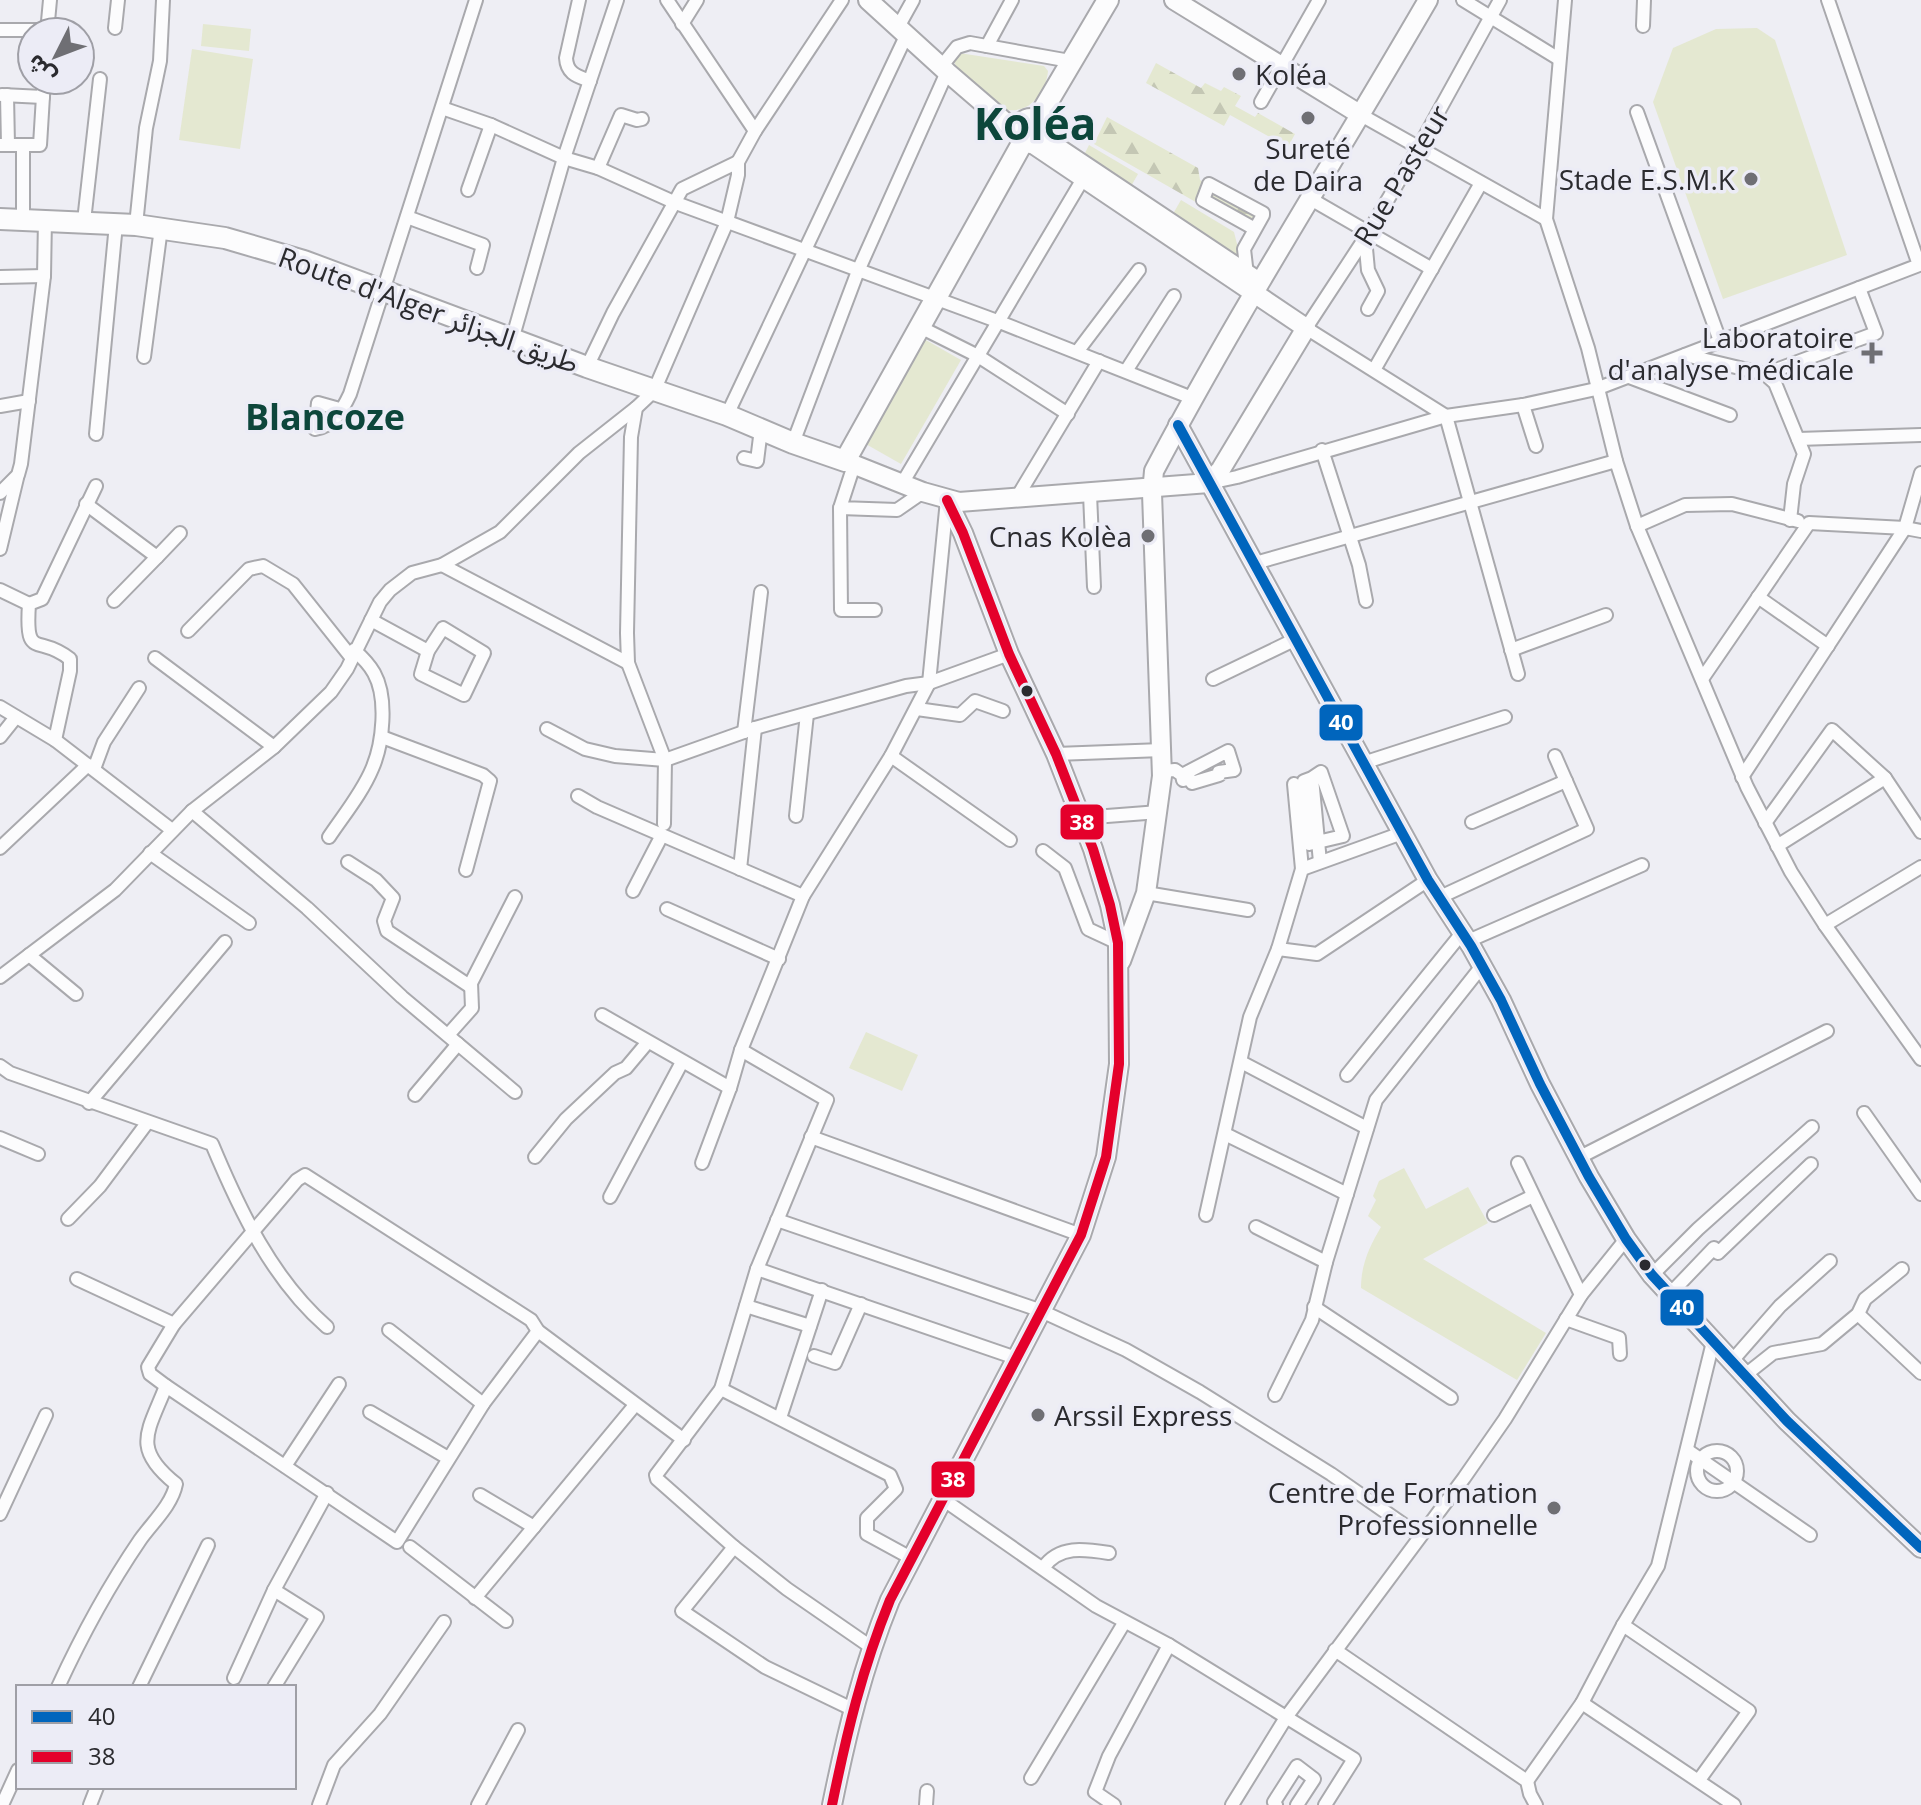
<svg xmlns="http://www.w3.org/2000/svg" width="1921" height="1805" viewBox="0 0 1921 1805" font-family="'Open Sans','Noto Sans Arabic',sans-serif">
	<defs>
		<pattern id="forest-firs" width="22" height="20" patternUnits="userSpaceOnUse" patternTransform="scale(2)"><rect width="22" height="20" fill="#e4e8d1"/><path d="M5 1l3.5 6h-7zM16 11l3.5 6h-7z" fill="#c4c7b4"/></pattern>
	</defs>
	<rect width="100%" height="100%" fill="#eeeef4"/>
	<!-- green -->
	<g fill="#e4e8d1">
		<path d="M203 24 251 29 249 51 201 46Z"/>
		<path d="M1757 28 1775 40 1847 255 1723 299 1653 102 1673 48 1716 29Z"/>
		<path d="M192 49 253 59 240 149 179 140Z"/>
		<path d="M959 53 1044 66 1048 71C1046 92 1031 113 1007 110L957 68 954 62Z"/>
		<path d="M1089 145 1138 174 1130 188 1082 159Z"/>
		<path d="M1181 200 1234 232 1242 264 1170 219Z"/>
		<path d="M924 339 961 360 901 464 864 443Z"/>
		<path d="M866 1032 918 1055 902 1091 849 1068Z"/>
		<path d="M1404 1168 1426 1209 1468 1187 1488 1223 1423 1259 1546 1333 1517 1380 1361 1288C1361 1265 1369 1247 1381 1227L1368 1216 1376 1200 1373 1196 1379 1181Z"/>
	</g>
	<!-- forest -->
	<g fill="url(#forest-firs)">
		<path d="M1156 63 1201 88 1205 83 1221 91 1224 87 1241 96 1235 106 1255 117 1258 113 1295 134 1288 147 1230 115 1224 126 1146 83Z"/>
		<path d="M1107 117 1198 168 1200 180 1257 211 1250 233 1094 144Z"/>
	</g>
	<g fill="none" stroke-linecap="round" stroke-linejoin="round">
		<!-- minor casing -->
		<g stroke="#a9a9ad" stroke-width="16">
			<g id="minor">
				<path d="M579 0 566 58C567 74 577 76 590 81"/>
				<path d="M1463 0 1559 59"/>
				<path d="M1500 0 1419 147 1365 238 1306 328 1446 416 1518 674"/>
				<path d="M1565 0 1546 219 1588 348 1616 461 1637 526 1747 787 1791 872 1825 925 1921 1059"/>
				<path d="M682 24 697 0"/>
				<path d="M1643 26 1644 0"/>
				<path d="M898 27 913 0"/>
				<path d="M115 28 118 0"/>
				<path d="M0 30H47"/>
				<path d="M47 32 50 0"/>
				<path d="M987 46 1012 0"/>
				<path d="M941 67 957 47 970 43 1070 61"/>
				<path d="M2 95 43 97"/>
				<path d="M7 95 8 145"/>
				<path d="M1261 102 1319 0"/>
				<path d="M442 108 491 125 564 158 598 168 676 203 997 321 1192 398"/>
				<path d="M1637 112 1720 341"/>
				<path d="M1361 115 1546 219"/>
				<path d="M755 131 842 0"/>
				<path d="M0 145H40L44 80"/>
				<path d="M23 145V219"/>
				<path d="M598 168 621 115 637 120 642 119"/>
				<path d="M468 190 491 125"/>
				<path d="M1309 198 1432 269"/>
				<path d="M407 217 483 245 477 268"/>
				<path d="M84 221 100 79"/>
				<path d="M136 225 146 128 160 61 163 0"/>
				<path d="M1365 238 1368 270 1378 291 1368 309"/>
				<path d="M1247 275 1244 249 1263 215V213L1209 184 1203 200 1255 229"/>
				<path d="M0 277 44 276"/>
				<path d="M920 327 978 356 1068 414"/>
				<path d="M512 340 564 158 617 0"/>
				<path d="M1077 352 1139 270"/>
				<path d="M1685 355 1765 374 1775 383 1804 454 1794 484 1790 520"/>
				<path d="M144 357 161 228"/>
				<path d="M587 367 613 313 682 189 738 162"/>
				<path d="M1374 370 1481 183"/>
				<path d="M1126 371 1174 296"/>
				<path d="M1765 374 1876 333 1859 288"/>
				<path d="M1629 377 1730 415"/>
				<path d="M1523 405 1536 446"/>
				<path d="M0 406 29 401"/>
				<path d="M343 410 318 403 315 429C333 427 343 409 350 394L476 0"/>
				<path d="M727 415 907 34"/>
				<path d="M96 434 116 224"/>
				<path d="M1798 439 1921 435"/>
				<path d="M793 443 858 271 947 72"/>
				<path d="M1322 450 1359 565 1366 601"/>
				<path d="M744 458 757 461 761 429"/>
				<path d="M854 465 840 508 897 510 923 492"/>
				<path d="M903 482 1087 172"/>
				<path d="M1209 483 1237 477 1446 416 1523 405 1596 389 1919 265 1828 0"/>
				<path d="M0 493 18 475 21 464 44 276 45 219"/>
				<path d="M1090 494 1094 587"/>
				<path d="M1016 499 1099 361"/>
				<path d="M86 504 157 557 180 533"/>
				<path d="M840 508 841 610H875"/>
				<path d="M1637 526 1685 505 1732 504 1798 521"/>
				<path d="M0 549 17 478"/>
				<path d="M1255 563 1616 461"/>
				<path d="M442 565 628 663"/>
				<path d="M0 590 29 604"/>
				<path d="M1758 597 1828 646"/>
				<path d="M114 601 157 557"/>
				<path d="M371 620 428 651"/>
				<path d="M443 628 484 653 464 695 421 674 428 651Z"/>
				<path d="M188 631 249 569 263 566 293 584 351 657"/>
				<path d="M1511 650 1606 615"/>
				<path d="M155 658 274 747"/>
				<path d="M1213 679 1296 639"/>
				<path d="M1702 679 1809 523 1905 528 1921 531"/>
				<path d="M0 707 55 740 172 830"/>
				<path d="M917 709 960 715 975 701 1003 711"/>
				<path d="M547 729 585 749 615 756 665 760 755 728 906 686 929 683 1009 654"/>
				<path d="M744 732 761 592"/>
				<path d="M0 737 16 717"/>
				<path d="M382 737 483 775 490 781 466 870"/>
				<path d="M55 740 70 671V659C38 633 25 662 29 604L42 599 96 486"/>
				<path d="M1056 754 1162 750"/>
				<path d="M891 756 1010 840"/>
				<path d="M1363 763 1505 717"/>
				<path d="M94 769 104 742 139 688"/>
				<path d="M1162 771 1175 770 1182 775 1228 751 1234 770 1219 772V775L1192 783 1189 778 1183 780 1182 775"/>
				<path d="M1742 777 1905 528 1921 473"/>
				<path d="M1312 778 1321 772 1343 836 1309 844 1304 781 1312 778 1320 862"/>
				<path d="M1294 784 1302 869"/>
				<path d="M578 796 597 807 803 896"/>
				<path d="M192 811 307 908 402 997 515 1092"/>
				<path d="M796 816 807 714"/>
				<path d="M1094 817 1159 812"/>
				<path d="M1472 822 1566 781"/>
				<path d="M1765 823 1832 730 1885 778 1921 832"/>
				<path d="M664 824 665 760 628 663 627 633 631 437 636 408 654 391 727 222 738 175V162L755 131 667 0"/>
				<path d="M329 837C343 816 362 793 372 769 383 744 388 698 374 673 369 664 362 657 354 650"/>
				<path d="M1777 846 1885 778"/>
				<path d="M0 848 88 765"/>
				<path d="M1043 851 1065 868 1088 929 1118 943"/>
				<path d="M150 853 249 923"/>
				<path d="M348 862 376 880 393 898 384 921 387 931 471 987"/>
				<path d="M740 869 755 728"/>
				<path d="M633 891 662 835"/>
				<path d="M1146 893 1248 910"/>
				<path d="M1440 897 1587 829 1555 756"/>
				<path d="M667 909 779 959"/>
				<path d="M1825 925 1921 867"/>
				<path d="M1468 941 1642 865"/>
				<path d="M1278 949 1317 954 1428 880"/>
				<path d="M29 955 76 994"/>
				<path d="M0 977 115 890 192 811 274 747 331 692 347 669 380 602 390 590 412 573 442 565 500 532 579 453 636 408"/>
				<path d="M602 1015 730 1088 741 1050 803 896 891 756 929 683 947 500"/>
				<path d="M448 1035 472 1008 471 983 515 897"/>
				<path d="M741 1050 827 1100 757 1269 721 1389 656 1475 657 1479 734 1547 787 1589 871 1647"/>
				<path d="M1241 1062 1367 1128"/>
				<path d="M0 1066 10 1073 212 1144C240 1211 272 1279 327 1327"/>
				<path d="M1347 1075 1462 933"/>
				<path d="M415 1095 458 1044"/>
				<path d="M89 1103 225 942"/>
				<path d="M1864 1113 1921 1194"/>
				<path d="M1225 1134 1347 1194"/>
				<path d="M811 1137 1081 1235"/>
				<path d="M0 1138 38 1154"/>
				<path d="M535 1157 566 1119 615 1073 626 1068 647 1043"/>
				<path d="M1578 1158 1827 1031"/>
				<path d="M702 1163 730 1088"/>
				<path d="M1518 1163 1581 1295"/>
				<path d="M610 1197 682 1062"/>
				<path d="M1206 1215 1250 1017 1278 949 1302 869 1402 833"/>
				<path d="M1494 1215 1533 1196"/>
				<path d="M68 1219 100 1186 147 1123"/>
				<path d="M777 1220 1039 1310 1126 1350 1200 1392 1331 1474 1420 1536"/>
				<path d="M1256 1227 1326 1262"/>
				<path d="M757 1269 1016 1358"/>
				<path d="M1652 1275 1698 1229 1812 1127"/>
				<path d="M77 1279 174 1324 297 1180 305 1175 531 1320 538 1331 684 1440"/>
				<path d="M1669 1295 1714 1248 1718 1253 1811 1164"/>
				<path d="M746 1306 810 1326"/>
				<path d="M1314 1307 1451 1398"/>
				<path d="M1858 1314 1921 1373"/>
				<path d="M1566 1319 1619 1338 1620 1354"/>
				<path d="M389 1330 483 1404"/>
				<path d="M814 1356 835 1363 861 1304"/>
				<path d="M1731 1362 1780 1306 1830 1261"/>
				<path d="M1744 1376 1773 1353 1822 1344 1858 1314 1865 1299 1902 1269"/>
				<path d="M166 1386 150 1374 148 1367 174 1324"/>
				<path d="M721 1389 890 1475 896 1489 867 1518V1534L911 1558"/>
				<path d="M1275 1395 1312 1320 1326 1262 1376 1100 1482 966"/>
				<path d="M370 1412 448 1458"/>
				<path d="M780 1418 822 1290"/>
				<path d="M1687 1450 1810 1535"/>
				<circle cx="1717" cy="1471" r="20"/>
				<path d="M285 1466 339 1384"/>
				<path d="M480 1495 534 1527"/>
				<path d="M944 1500 1096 1606 1169 1645 1354 1759 1325 1805"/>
				<path d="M0 1514 46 1415"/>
				<path d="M410 1547 506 1621"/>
				<path d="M734 1547 682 1611 765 1667 852 1709"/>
				<path d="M1043 1568C1059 1545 1084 1549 1109 1553"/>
				<path d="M475 1598 635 1405"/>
				<path d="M1623 1625 1749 1711 1699 1780"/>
				<path d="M1335 1650 1527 1781 1530 1794 1536 1805"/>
				<path d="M234 1678 274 1590"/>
				<path d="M58 1687C81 1637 108 1587 140 1540 152 1523 172 1505 176 1484 131 1448 148 1432 166 1386L397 1542 483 1404 538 1331"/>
				<path d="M139 1687 208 1545"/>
				<path d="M274 1687 317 1617 274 1590 327 1493"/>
				<path d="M1582 1703 1734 1805"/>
				<path d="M1031 1778 1124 1623"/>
				<path d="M1527 1781 1582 1703 1623 1625 1658 1566 1713 1342"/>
				<path d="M2 1805 18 1770"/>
				<path d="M90 1805 97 1787"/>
				<path d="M319 1805 334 1765 380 1714 444 1622"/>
				<path d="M478 1805 518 1730"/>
				<path d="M926 1805 927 1791"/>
				<path d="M1114 1805 1095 1792 1109 1756 1169 1645"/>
				<path d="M1232 1805 1287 1716 1464 1478 1505 1419 1581 1295 1626 1239"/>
				<path d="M1276 1805 1274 1802 1297 1766 1314 1779 1297 1805"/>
			</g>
		</g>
		<!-- secondary casing -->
		<g stroke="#a9a9ad" stroke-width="22">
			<g id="secondary">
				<path d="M868 0 947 72 1019 134"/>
				<path d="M1174 0 1361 115"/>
				<path d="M1043 132 1055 146 1259 282"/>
				<path d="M1030 142 1306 328 1221 469 1209 483"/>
				<path d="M1178 425 1428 880 1471 946 1501 1000 1540 1084 1589 1177 1626 1239 1652 1275 1787 1421 1921 1548"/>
				<path d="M845 461 923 492 959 502 1209 483"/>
				<path d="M1121 961 1146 893 1162 776 1152 493 1154 471C1239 310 1337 157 1428 0"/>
				<path d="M832 1805C847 1732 862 1669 890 1600L1081 1235 1106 1157 1119 1064 1118 943 1110 905 1093 849 1056 754 1009 654 963 533 947 500"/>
			</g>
		</g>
		<!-- primary casing -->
		<g stroke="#a9a9ad" stroke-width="24">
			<g id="primary">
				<circle cx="1031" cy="131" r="12"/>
				<path d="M1037 120 1108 0"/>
				<path d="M0 219 136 225 225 238 304 261 587 367 727 415 793 443 845 461 1024 140"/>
			</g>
		</g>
		<!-- minor -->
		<use href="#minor" stroke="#fcfcfd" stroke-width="12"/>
		<!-- secondary -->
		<use href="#secondary" stroke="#fcfcfd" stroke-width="18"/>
		<!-- primary -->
		<use href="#primary" stroke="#fcfcfd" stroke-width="20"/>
		<!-- bus-1 casing -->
		<g stroke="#ececf6" stroke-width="16">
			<path id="bus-1" d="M1178 425 1428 880 1471 946 1501 1000 1540 1084 1589 1177 1626 1239 1652 1275 1787 1421 1921 1548"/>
		</g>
		<!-- bus-2 casing -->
		<g stroke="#ececf6" stroke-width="16">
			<path id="bus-2" d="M832 1805C847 1732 862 1669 890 1600L1081 1235 1106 1157 1119 1064 1118 943 1110 905 1093 849 1056 754 1009 654 963 533 947 500"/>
		</g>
		<!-- bus-1 -->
		<use href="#bus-1" stroke="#0065bd" stroke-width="10"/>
		<!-- bus-2 -->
		<use href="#bus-2" stroke="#e4002b" stroke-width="10"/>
	</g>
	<!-- markers -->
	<g fill="#6f6f74" stroke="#ececf6" stroke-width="3">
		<circle cx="1239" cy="74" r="8"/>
		<circle cx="1308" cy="118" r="8"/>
		<circle cx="1751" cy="179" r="8"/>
		<path d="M1868 341h8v8h8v8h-8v8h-8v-8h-8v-8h8z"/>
		<circle cx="1148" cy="536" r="8"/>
		<circle cx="1038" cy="1415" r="8"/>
		<circle cx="1554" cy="1508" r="8"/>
	</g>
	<g fill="#2b2b2f" stroke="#ececf6" stroke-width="3">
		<circle cx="1027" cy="691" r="7"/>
		<circle cx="1645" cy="1265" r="7"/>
	</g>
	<g text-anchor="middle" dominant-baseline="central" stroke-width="7" stroke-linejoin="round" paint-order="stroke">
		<!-- poi labels -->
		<g font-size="28" fill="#2b2b2f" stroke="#ececf6" text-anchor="end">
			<text x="1255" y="74" text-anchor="start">Koléa</text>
			<text x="1308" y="148" text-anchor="middle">Sureté<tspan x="1308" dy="32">de Daira</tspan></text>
			<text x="1735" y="179">Stade E.S.M.K</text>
			<text x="1854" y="337">Laboratoire<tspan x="1854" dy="32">d'analyse médicale</tspan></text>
			<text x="1132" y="536">Cnas Kolèa</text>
			<text x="1054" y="1415" text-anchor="start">Arssil Express</text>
			<text x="1538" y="1492">Centre de Formation<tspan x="1538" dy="32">Professionnelle</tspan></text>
		</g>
		<!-- street labels -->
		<g font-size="28" fill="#2b2b2f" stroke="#ececf6">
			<text transform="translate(1401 175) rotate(-59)">Rue Pasteur</text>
			<text transform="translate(429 309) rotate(20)">Route d'Alger طريق الجزائر</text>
		</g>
		<!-- district labels -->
		<g font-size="36" font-weight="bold" fill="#0d463b" stroke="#ececf6">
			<text x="325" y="416">Blancoze</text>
		</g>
		<!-- town labels -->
		<g font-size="44" font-weight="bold" fill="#0d463b" stroke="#ececf6">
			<text x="1035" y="123">Koléa</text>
		</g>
	</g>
	<g stroke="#ececf6" stroke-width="3">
		<rect x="1318" y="703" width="46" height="39" rx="8" fill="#0065bd"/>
		<rect x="1059" y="803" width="46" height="38" rx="8" fill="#e4002b"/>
		<rect x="1659" y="1288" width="46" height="39" rx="8" fill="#0065bd"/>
		<rect x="930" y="1460" width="46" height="39" rx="8" fill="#e4002b"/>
	</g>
	<g font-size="22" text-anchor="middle" font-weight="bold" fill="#fff">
		<text x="1341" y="730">40</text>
		<text x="1082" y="830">38</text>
		<text x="1682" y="1315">40</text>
		<text x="953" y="1487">38</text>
	</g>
	<!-- legend -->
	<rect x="16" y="1685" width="280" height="104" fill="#ececf6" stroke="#9f9fa6" stroke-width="2"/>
	<rect x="32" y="1711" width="40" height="12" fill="#0065bd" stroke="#9f9fa6" stroke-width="2"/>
	<text x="88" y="1725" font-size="24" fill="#2b2b2f">40</text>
	<rect x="32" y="1751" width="40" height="12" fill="#e4002b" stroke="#9f9fa6" stroke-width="2"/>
	<text x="88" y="1765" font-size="24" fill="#2b2b2f">38</text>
	<!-- north arrow -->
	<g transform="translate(56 56) rotate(228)"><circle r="38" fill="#ececf6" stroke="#9f9fa6" stroke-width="2"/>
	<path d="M0-6L14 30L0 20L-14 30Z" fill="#6f6f74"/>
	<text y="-12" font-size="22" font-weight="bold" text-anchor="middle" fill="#2b2b2f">ش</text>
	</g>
</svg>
